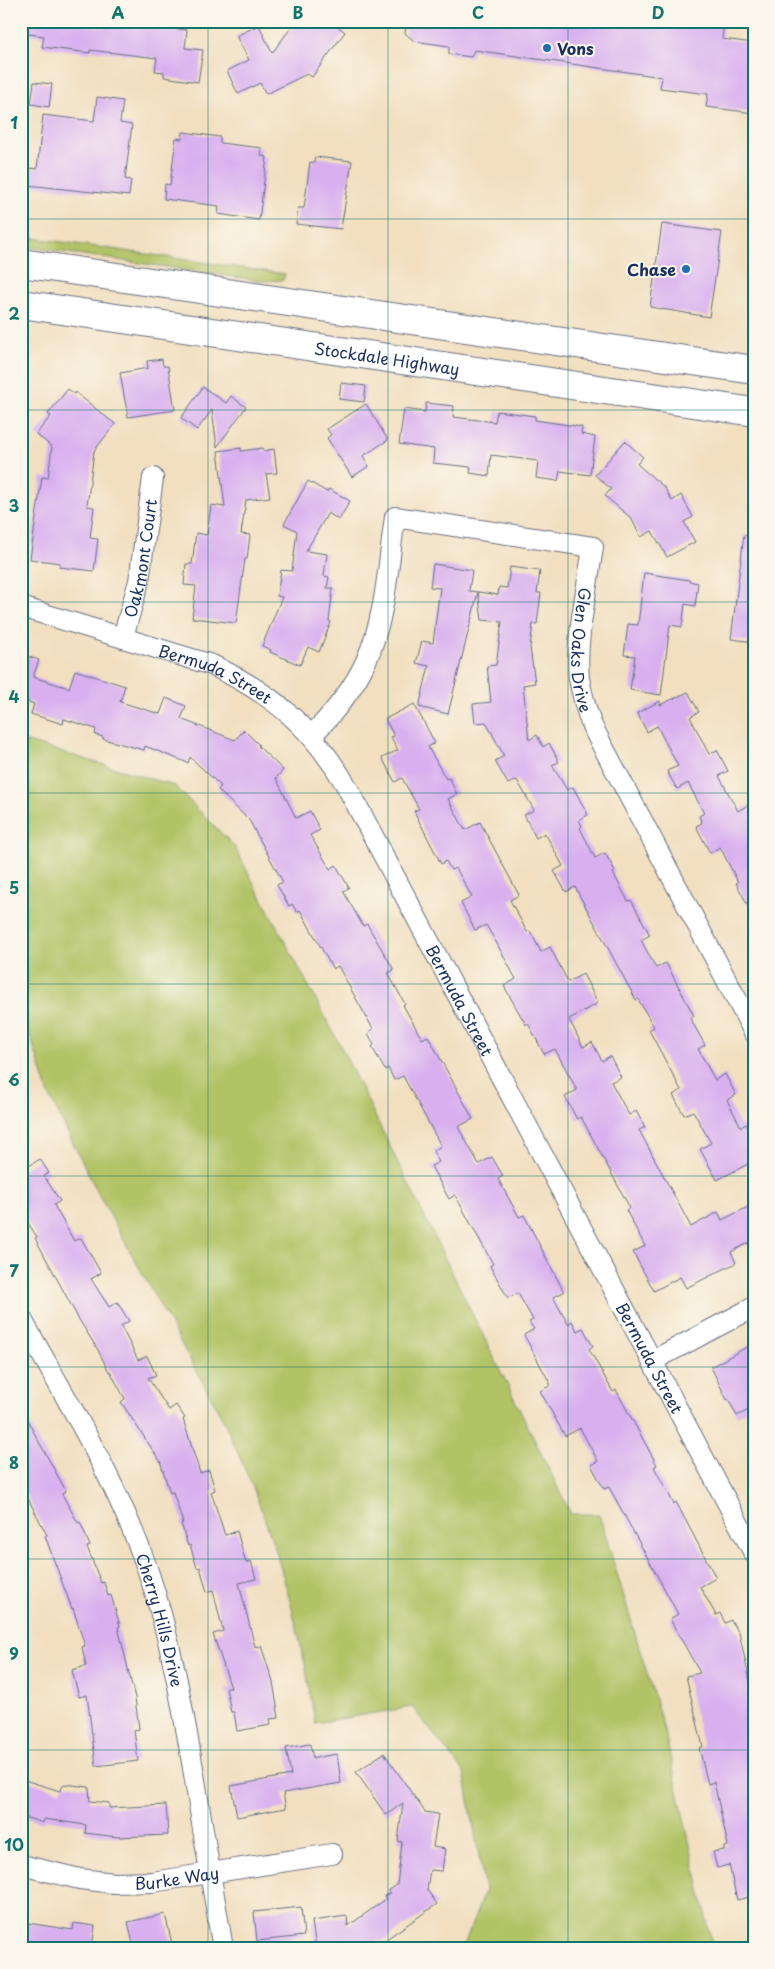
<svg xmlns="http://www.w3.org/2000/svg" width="775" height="1969" viewBox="0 0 775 1969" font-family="'Playpen Sans',sans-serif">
	<rect width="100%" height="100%" fill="#fbf7ec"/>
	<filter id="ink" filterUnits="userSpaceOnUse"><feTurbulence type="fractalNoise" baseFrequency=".02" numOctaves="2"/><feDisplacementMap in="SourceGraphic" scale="10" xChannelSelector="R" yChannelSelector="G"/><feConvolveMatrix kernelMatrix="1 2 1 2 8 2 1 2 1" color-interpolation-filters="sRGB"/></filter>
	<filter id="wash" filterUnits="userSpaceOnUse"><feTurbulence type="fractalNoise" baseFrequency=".0096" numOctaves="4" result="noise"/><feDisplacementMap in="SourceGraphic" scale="20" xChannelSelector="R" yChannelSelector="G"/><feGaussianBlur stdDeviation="1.12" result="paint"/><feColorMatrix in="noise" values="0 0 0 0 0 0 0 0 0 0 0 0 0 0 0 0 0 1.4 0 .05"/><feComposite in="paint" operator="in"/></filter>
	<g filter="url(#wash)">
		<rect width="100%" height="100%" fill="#f1dfc0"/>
		<!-- green -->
		<g fill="#b2c366" stroke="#667962">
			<path d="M21 236 285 274 283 280 262 281 21 246Z"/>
			<path d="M21 740 175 786 234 846 339 1043 571 1514H599L665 1733 713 1948H463L485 1890 464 1772 412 1707 315 1723 306 1669 292 1608 275 1548 254 1490 223 1419 100 1197 49 1095 21 1006Z"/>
		</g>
		<g id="blocks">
			<!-- building -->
			<g fill="#d8b0ef">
				<path d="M21 21H73V23L105 28 106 21H153V26L187 30 185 48 203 50 198 82 164 77V72L155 71 157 58 90 50V53L42 47 44 36 21 33Z"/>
				<path d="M296 21H331L345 32 312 77 307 74 266 94 260 83 238 94 227 71 249 60 236 36 259 25 272 53Z"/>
				<path d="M407 21H724L722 39 754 43V113L706 107 708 94 660 88 662 77 474 50 471 57 449 54V46L414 41 405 33Z"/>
				<path d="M34 82 52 84 49 107 31 104Z"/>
				<path d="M97 97 123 101 120 123 132 125 125 179 131 180 129 196 27 185 30 168 37 169 43 115 94 121Z"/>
				<path d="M183 132 220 137V143L262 148 261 156 267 157 259 220 218 214 219 206 164 199 165 184 170 185 176 138 182 139Z"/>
				<path d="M315 157 352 161 341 229 296 224 298 208H304L310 162 314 163Z"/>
				<path d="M662 224 722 232 709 317 650 307Z"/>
				<path d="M162 359 163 366H168L175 410 128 417 120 373 148 368 147 361Z"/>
				<path d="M341 383 366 386 364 402 339 399Z"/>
				<path d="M203 387 226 403 231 396 246 407 217 447 212 410 197 430 181 418Z"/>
				<path d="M68 389 74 394 75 392 115 424 94 451 87 506 94 507 90 538 98 539 94 571 59 567 60 563 30 559 42 477 48 478 52 447 36 434 51 416 48 414Z"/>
				<path d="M426 403 454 406 453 417 495 422 497 411 535 416V420L582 427 581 434 595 437 590 475 560 471 558 481 536 478 538 461 491 455 489 476 470 473 471 467 433 463 434 449 399 444 404 409 425 412Z"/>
				<path d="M366 404 388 440 363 456 369 466 352 477 327 438 331 435 327 429Z"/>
				<path d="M625 441 643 457 637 464 664 487 672 501 681 495 693 517 684 522 695 542 667 557 652 531 641 537 631 518 605 496 611 489 595 475Z"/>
				<path d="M241 448V451L263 448V451L274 449 277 473 266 474 270 497 246 500 241 534 250 535 247 559H245L236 623 192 618 196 586 184 585 186 564H192L196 533 207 535 211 505 225 507 218 451Z"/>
				<path d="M308 481 327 492 329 489 350 501 339 520 328 513 306 551 327 554 324 576 329 577 327 588H333L329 621 331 622 319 652 308 647 300 665 270 652 271 650 262 646 282 597 277 596 281 570 292 571 297 531 284 524Z"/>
				<path d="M744 535 754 536V642L731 639Z"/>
				<path d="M433 564 472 570 469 591 478 592 448 714 419 707 429 666 416 663 422 641 433 643 440 588 430 587Z"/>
				<path d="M510 567 540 571 537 593H541L537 624H533L530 647 535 683 523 685 529 740 537 735 543 747 549 743 559 762 552 765 567 790 573 787 588 815 579 820 582 826 580 828 595 858 605 853 615 871 613 873 628 901 631 900 650 935 641 940 656 968 666 963 694 1016 690 1018 705 1045 698 1049 715 1080 725 1074 736 1095 727 1100 741 1127 746 1124 754 1139V1161L717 1180 700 1149 711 1143 693 1111 684 1115 673 1095 681 1090 649 1030 654 1027 638 999 636 1000 575 887 566 892 554 871 563 866 545 833 536 838 524 815 534 810 517 780 508 784 495 761 504 756 486 722 475 723 473 704 491 702 487 666 496 665 502 622 482 620 478 592 498 595 499 587 507 588Z"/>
				<path d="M644 573 689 580V581L698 583 695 606 685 604 682 627 670 625 661 695 630 690 635 656 624 655 628 624 638 625Z"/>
				<path d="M21 654 39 660 33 677 69 688 75 670 125 686 120 702 160 714 166 698 186 706 181 719 235 740 244 730 259 745 258 746 283 770 276 778 296 818 310 811 320 830 310 835 330 869 336 865 349 888 343 891 363 926 367 924 394 970 388 973 405 1004 403 1005 422 1039 428 1036 473 1119 458 1127 479 1164 492 1157 503 1176 498 1179 519 1217 524 1215 564 1292 553 1297 568 1324 572 1321 577 1331 583 1328 593 1346 589 1349 613 1392 616 1390 657 1465 654 1467 674 1504 676 1502 716 1578 700 1587 716 1615 720 1613 725 1623 731 1620 739 1633 754 1699V1896L737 1900 729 1865 717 1868 713 1852 724 1850V1847L728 1846 714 1782 708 1784 699 1748 703 1747 686 1676 700 1673 670 1619 678 1614 609 1487 604 1489 591 1465 598 1461 580 1428 565 1436 540 1391 551 1385 524 1335 534 1329 529 1322 533 1320 518 1293 508 1298 490 1266 493 1264 455 1195 449 1199 431 1166 439 1162 433 1151 441 1146 403 1076 394 1080 388 1068 385 1070 372 1047 374 1045 368 1033 373 1029 338 966 333 969 300 910 297 912 292 904 289 906 277 885 283 882 249 820 218 790 221 786 190 757 188 763 145 746 144 750 103 739V737L95 735 96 729 64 719 63 724 31 714 34 704 26 701 25 704H21Z"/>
				<path d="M688 692 699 712 690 717 709 754 717 750 728 771 719 776 738 811 748 805 754 817V917L736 883 738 882 720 847 710 853 696 826 702 823 699 816 704 813 688 783 677 789 667 771 678 766 657 726 647 732 637 713 660 701V705Z"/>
				<path d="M414 704 435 743 428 747 446 779 449 778 457 794 448 799 465 830 480 822 519 895 510 900 527 932 530 931 541 952 550 947 568 982 583 974 598 1003 569 1019 583 1047 592 1042 602 1061 610 1056 621 1077 611 1082 629 1115 636 1111 645 1127 639 1130 691 1227 718 1212 722 1220 754 1204V1240L731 1252 736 1263 686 1288 680 1277 654 1291 633 1252 645 1246 626 1210 630 1208 581 1117 577 1119 565 1097 577 1090 555 1049 544 1054 528 1023 526 1025 504 986 516 979 496 942 486 925 475 930 461 903 472 897 456 868 451 870 446 861 441 864 414 811 419 809 402 778 395 782 382 758 398 750 391 737 394 736 385 719Z"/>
				<path d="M40 1159 49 1173 44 1176 60 1201 54 1205 74 1241 81 1238 101 1273 91 1279 109 1307 117 1302 129 1321 121 1326 138 1360 147 1356 156 1375 148 1378 169 1410 176 1405 185 1418 183 1419 200 1473 209 1470 215 1490 211 1492 225 1535 237 1531 246 1563 251 1561 256 1579 239 1583 255 1647 261 1646 273 1682 279 1718 270 1719 271 1725 237 1731 234 1712H231L226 1688H231L213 1634 223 1631 213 1590 207 1592 200 1567 197 1568 190 1545 188 1546 181 1523H183L173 1492 170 1493 160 1461 121 1402 125 1399 110 1371 109 1372 98 1350 78 1318 35 1238 37 1237 21 1212V1171Z"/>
				<path d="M754 1343V1407L737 1416 728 1399 727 1400 711 1367Z"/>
				<path d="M21 1409 66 1491 62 1494 78 1523 80 1522 90 1546 87 1547 101 1583 104 1582 108 1596 111 1595 120 1626 118 1627 135 1698 139 1729 134 1730 138 1761 96 1766 87 1695 79 1697 72 1670 86 1666 82 1647 85 1646 73 1608 72 1609 45 1536 47 1535 21 1485Z"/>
				<path d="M310 1744 313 1758 337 1754 341 1783 283 1793 286 1808 237 1817 231 1786 291 1775 286 1748Z"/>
				<path d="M384 1753 425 1812 438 1814 433 1847 445 1849 442 1871 430 1870 427 1890 437 1904 385 1940 338 1948H316L312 1921 347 1916 348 1926 386 1899 384 1896 390 1893 388 1891 397 1885 402 1842 398 1841 403 1803 386 1815 356 1772Z"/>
				<path d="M21 1779 60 1791 64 1784 89 1787 90 1801 109 1803V1808L166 1805 168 1835 118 1837 85 1833 86 1825 44 1819 43 1823 21 1816Z"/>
				<path d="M301 1907 304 1936 257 1941 254 1912Z"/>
				<path d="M165 1914 173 1948H134L128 1922Z"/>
				<path d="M21 1922 73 1930 74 1923 95 1926 92 1948H21Z"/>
			</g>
		</g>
	</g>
	<g filter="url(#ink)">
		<use href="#blocks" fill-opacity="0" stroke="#666d80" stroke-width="1"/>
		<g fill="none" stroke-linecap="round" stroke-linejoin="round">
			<!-- minor casing -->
			<g stroke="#666d80" stroke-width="22">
				<g id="minor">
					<path id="s1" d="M21 607 212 665C274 695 311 726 346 785L754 1553"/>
					<path id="s2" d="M123 637 139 581 153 478"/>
					<path id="s3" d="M312 735C334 713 353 690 366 661 386 617 388 565 395 517L593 547C588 585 575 640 579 678 582 694 586 710 592 726L754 1032"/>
					<path id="s4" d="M21 1318C67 1400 117 1481 148 1571 171 1639 183 1709 195 1780 204 1836 213 1892 223 1948"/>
					<path d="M652 1361 754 1307"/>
					<path id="s5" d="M21 1865 80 1879 114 1883 152 1882 332 1854"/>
				</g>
			</g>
			<!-- primary casing -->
			<g stroke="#666d80" stroke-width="30">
				<g id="primary">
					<path d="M21 263 754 370"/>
					<path id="s6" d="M21 304 754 412"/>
				</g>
			</g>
			<!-- minor -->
			<use href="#minor" stroke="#fff" stroke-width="20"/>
			<!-- primary -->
			<use href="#primary" stroke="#fff" stroke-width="28"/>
		</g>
	</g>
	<!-- grid -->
	<path fill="none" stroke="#0f766e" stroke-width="1" stroke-opacity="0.55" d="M208 21V1948M388 21V1948M568 21V1948M21 219H754M21 410H754M21 602H754M21 793H754M21 984H754M21 1176H754M21 1367H754M21 1559H754M21 1750H754"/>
	<!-- markers -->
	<g fill="#1f6fb2" stroke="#fbf7ec" stroke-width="2">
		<circle cx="547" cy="48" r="5"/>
		<circle cx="686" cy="269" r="5"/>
	</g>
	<g text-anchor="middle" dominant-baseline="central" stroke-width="4" stroke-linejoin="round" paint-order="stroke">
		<!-- poi labels -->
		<g font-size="16" font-weight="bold" fill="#1b2f5e" stroke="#fbf7ec" text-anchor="start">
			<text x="557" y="48">Vons</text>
			<text x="676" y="269" text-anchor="end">Chase</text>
		</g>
		<!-- street labels -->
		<g font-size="16" fill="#1b2f5e" stroke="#fbf7ec">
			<text stroke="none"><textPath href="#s6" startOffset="370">Stockdale Highway</textPath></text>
			<text stroke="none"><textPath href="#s2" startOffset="81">Oakmont Court</textPath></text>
			<text stroke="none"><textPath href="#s3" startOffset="544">Glen Oaks Drive</textPath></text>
			<text stroke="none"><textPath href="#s1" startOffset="206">Bermuda Street</textPath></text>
			<text stroke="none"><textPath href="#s1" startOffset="626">Bermuda Street</textPath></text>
			<text stroke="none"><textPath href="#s1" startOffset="1031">Bermuda Street</textPath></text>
			<text stroke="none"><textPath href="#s4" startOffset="334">Cherry Hills Drive</textPath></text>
			<text stroke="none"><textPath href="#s5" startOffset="158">Burke Way</textPath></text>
		</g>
	</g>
	<!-- margin -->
	<rect width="775" height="1969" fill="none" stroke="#fbf7ec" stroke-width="55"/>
	<rect x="28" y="28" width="720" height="1914" fill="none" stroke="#0f766e" stroke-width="2"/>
	<g font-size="16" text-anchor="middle" font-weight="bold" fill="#0f766e">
		<text x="118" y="19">A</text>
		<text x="298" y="19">B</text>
		<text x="478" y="19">C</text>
		<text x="658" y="19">D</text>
		<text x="14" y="129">1</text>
		<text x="14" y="320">2</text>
		<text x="14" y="512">3</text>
		<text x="14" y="703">4</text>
		<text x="14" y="894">5</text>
		<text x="14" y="1086">6</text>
		<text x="14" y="1277">7</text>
		<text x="14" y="1469">8</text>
		<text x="14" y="1660">9</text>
		<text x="14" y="1851">10</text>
	</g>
</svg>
